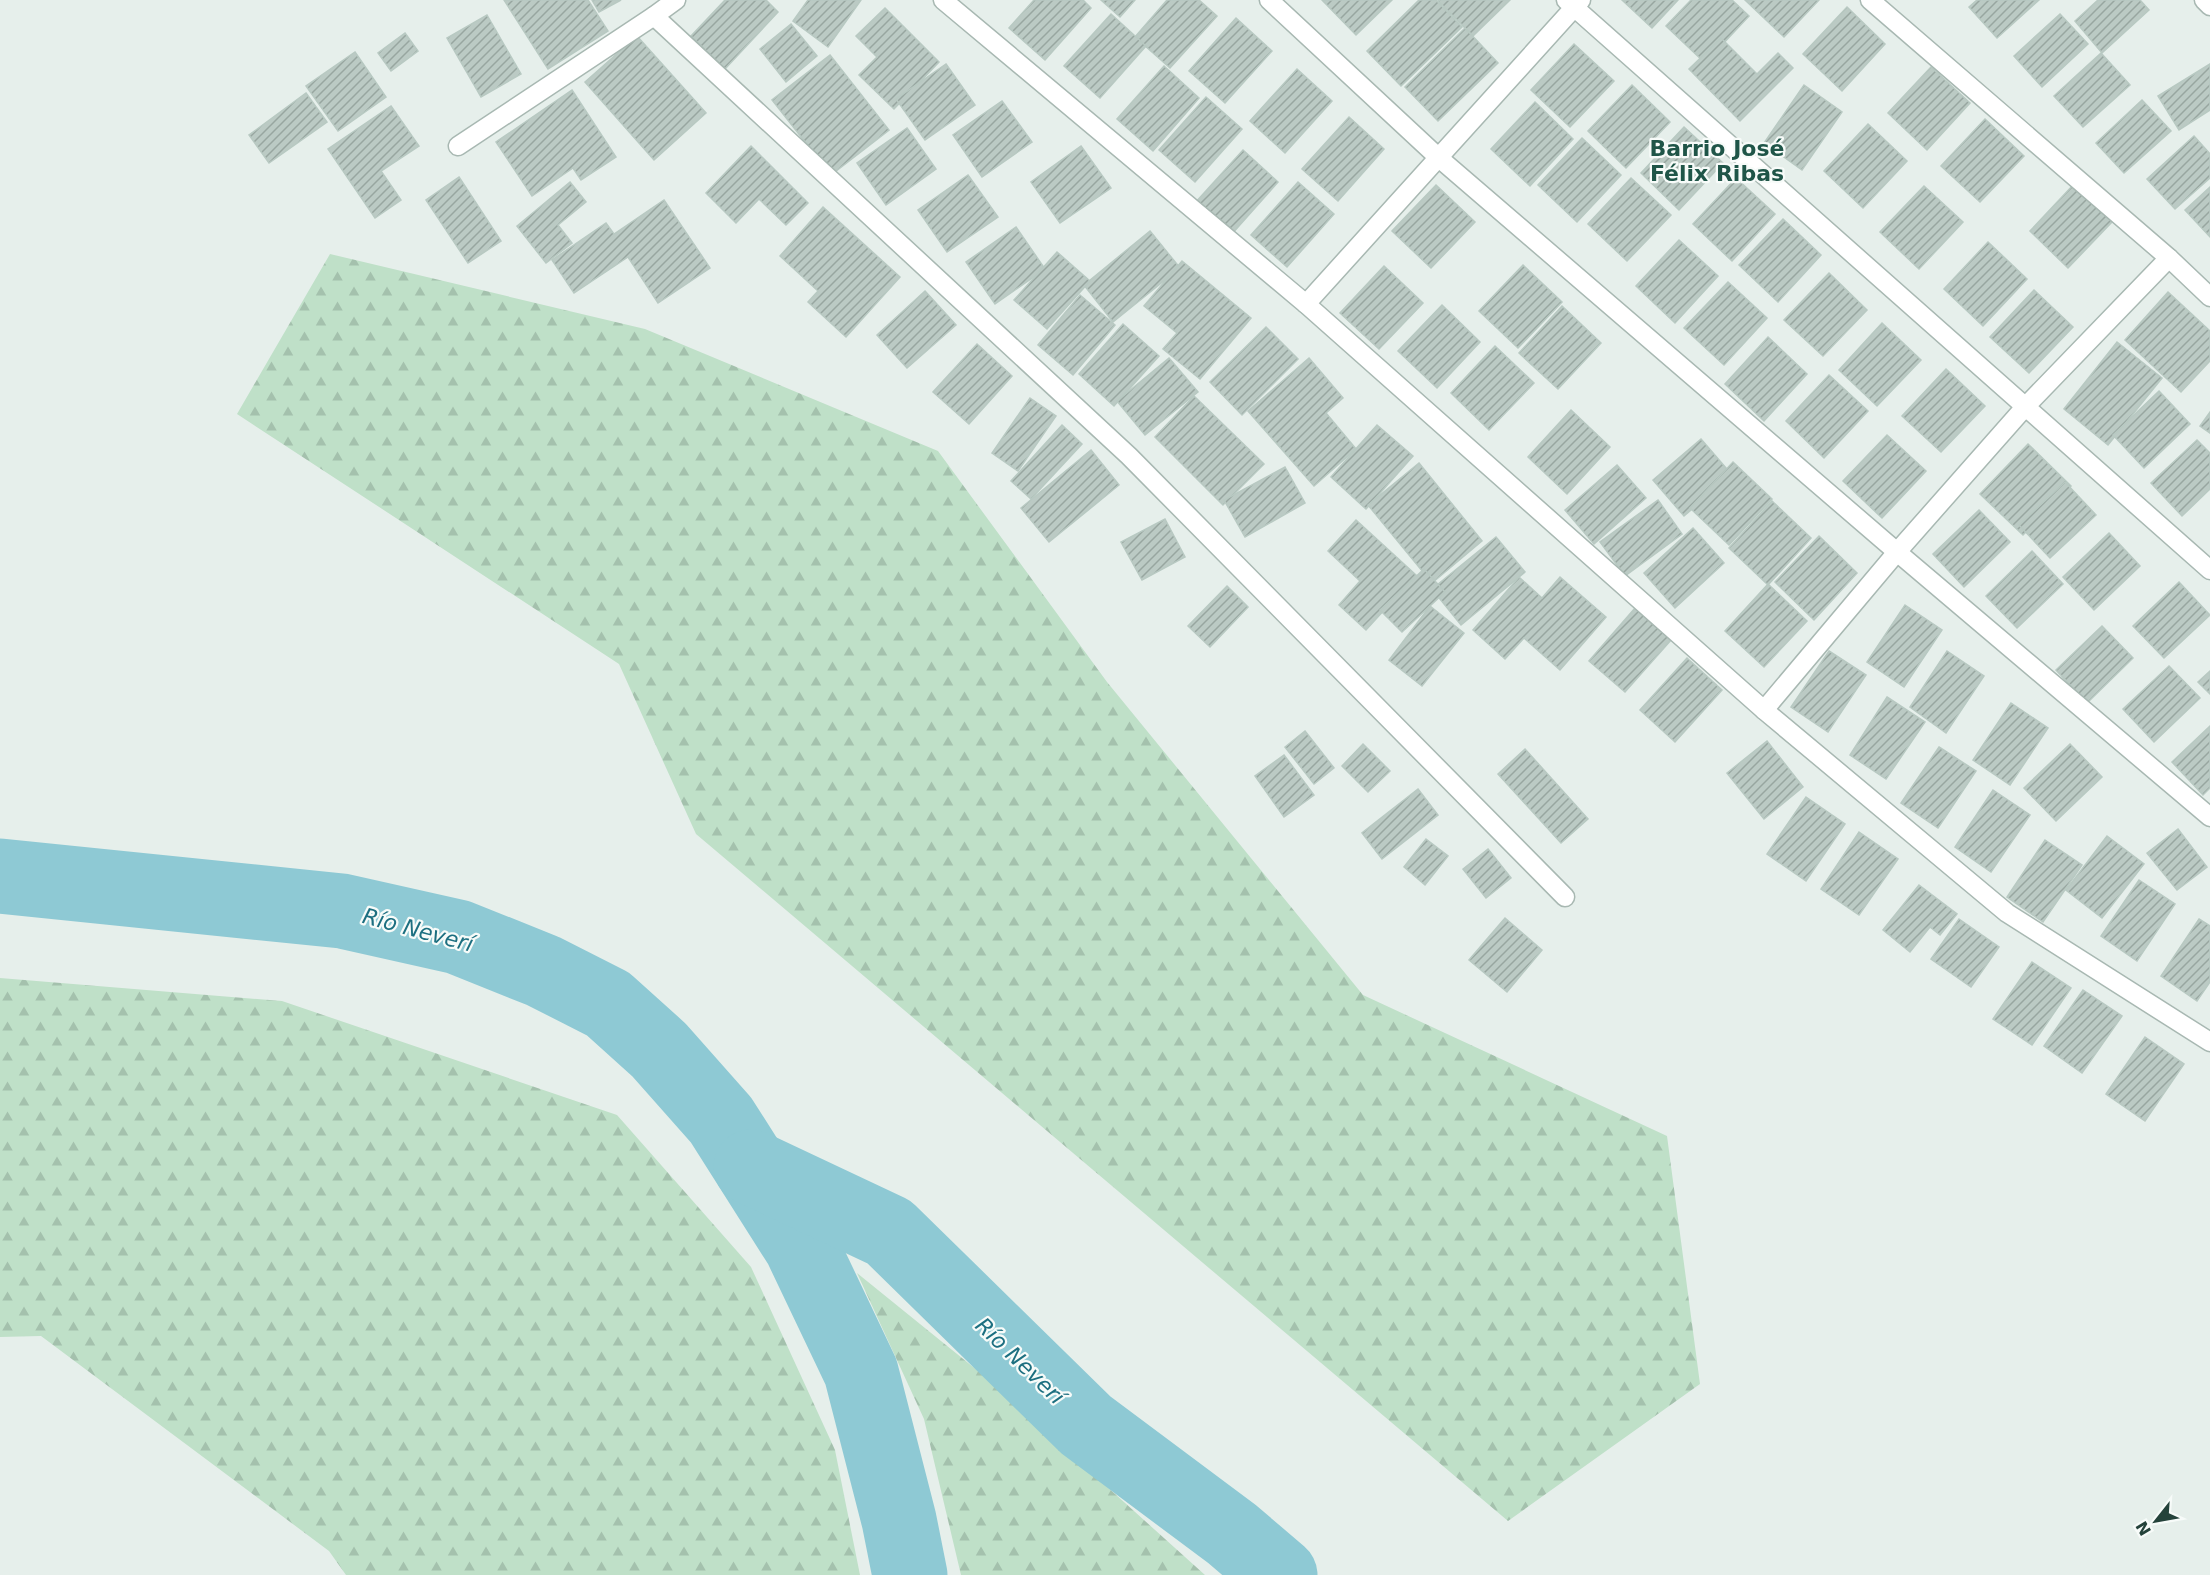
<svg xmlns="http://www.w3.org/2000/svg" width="2210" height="1575" viewBox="0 0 2210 1575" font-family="'DejaVu Sans',sans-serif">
	<defs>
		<pattern id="forest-firs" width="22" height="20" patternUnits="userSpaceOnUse" patternTransform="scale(1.5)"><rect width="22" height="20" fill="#bfe0c8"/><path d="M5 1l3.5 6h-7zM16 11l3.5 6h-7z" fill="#a4c1ad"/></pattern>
		<pattern id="building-hatch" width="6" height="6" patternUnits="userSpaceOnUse" patternTransform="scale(1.5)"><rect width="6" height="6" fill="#bbcac4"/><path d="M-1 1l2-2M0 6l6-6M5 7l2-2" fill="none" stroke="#98a6a0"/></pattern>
	</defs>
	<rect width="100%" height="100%" fill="#e6efeb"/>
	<!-- forest -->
	<g fill="url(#forest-firs)">
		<path d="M330 254 645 329 938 451 1107 682 1363 995 1667 1136 1700 1384 1508 1521 696 834 619 664 237 414Z"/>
		<path d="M0 978 282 1001 617 1115 751 1267 835 1450 860 1575H346L329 1551 41 1336 0 1337Z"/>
		<path d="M857 1273 983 1375 1205 1575H961L924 1419Z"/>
	</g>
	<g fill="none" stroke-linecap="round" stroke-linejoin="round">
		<!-- river -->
		<g stroke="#8ec9d4" stroke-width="75">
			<path d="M0 876 342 911 458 937 543 971 608 1004 659 1050 721 1120 801 1246 861 1372 899 1520 910 1575"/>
			<path d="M751 1167 889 1232 1086 1425 1232 1534 1280 1575"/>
		</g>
	</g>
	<!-- building -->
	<g fill="url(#building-hatch)" stroke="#b8c9c2" stroke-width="1.5">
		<path d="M504 0H588L608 31 548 69Z"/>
		<path d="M592 0H621L599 12Z"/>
		<path d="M725 0H766L778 12 725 69 691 36Z"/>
		<path d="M808 0H861L828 47 793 21Z"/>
		<path d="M1034 0H1083L1091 8 1045 60 1009 28Z"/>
		<path d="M1101 0H1135L1120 17Z"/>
		<path d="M1167 0H1199L1217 16 1170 68 1135 37Z"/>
		<path d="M1322 0H1392L1356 35Z"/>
		<path d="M1419 0H1436L1462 27 1401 86 1367 51Z"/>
		<path d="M1440 0H1510L1473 36 1438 1Z"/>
		<path d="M1622 0H1678L1652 28Z"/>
		<path d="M1691 0H1732L1749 16 1705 63 1666 26Z"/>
		<path d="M1745 0H1819L1784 37Z"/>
		<path d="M1977 0H2039L1997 38 1969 7Z"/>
		<path d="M2098 0H2140L2149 10 2102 53 2075 21Z"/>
		<path d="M1847 7 1885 44 1842 91 1803 54Z"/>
		<path d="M885 8 939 62 894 109 859 75 877 57 856 36Z"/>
		<path d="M1111 14 1146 46 1100 98 1064 66Z"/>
		<path d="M2060 14 2088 44 2042 87 2014 56Z"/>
		<path d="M487 15 521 74 481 97 447 38Z"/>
		<path d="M1236 18 1272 51 1225 103 1189 71Z"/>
		<path d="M791 24 817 56 786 82 760 49Z"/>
		<path d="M1465 28 1498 63 1438 121 1405 87Z"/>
		<path d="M405 33 418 51 391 71 378 53Z"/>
		<path d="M637 36 706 113 654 160 585 82Z"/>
		<path d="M1721 38 1757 74 1778 53 1793 68 1740 121 1689 69Z"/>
		<path d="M1574 44 1614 81 1570 127 1531 90Z"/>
		<path d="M355 52 386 97 338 131 306 86Z"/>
		<path d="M2101 53 2130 85 2083 127 2054 96Z"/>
		<path d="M830 55 889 130 831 175 772 100Z"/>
		<path d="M946 64 975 105 925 140 896 99Z"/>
		<path d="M2210 64V110L2179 130 2158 96Z"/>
		<path d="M1164 66 1199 98 1153 151 1117 119Z"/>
		<path d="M1931 67 1970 103 1927 150 1888 113Z"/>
		<path d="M1297 69 1332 101 1285 153 1250 121Z"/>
		<path d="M1632 85 1670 122 1626 168 1588 131Z"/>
		<path d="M1804 85 1842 112 1802 170 1764 143Z"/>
		<path d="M572 90 616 157 581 180 573 168 532 196 496 142Z"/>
		<path d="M306 93 327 122 269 163 249 135Z"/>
		<path d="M1206 97 1242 129 1195 182 1159 150Z"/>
		<path d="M2142 100 2171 131 2124 173 2096 143Z"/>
		<path d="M1002 101 1032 142 982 177 953 135Z"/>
		<path d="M1535 102 1573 139 1530 186 1491 149Z"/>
		<path d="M391 106 419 146 381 171 401 200 375 218 328 149Z"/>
		<path d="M1349 117 1384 149 1338 201 1302 169Z"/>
		<path d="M1985 119 2024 156 1980 202 1941 166Z"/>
		<path d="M1868 124 1907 161 1863 208 1824 171Z"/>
		<path d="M1684 127 1723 163 1679 210 1641 173Z"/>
		<path d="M907 128 936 169 886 205 857 163Z"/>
		<path d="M2194 136 2210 154V178L2175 209 2147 179Z"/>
		<path d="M1582 138 1621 175 1577 222 1538 185Z"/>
		<path d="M751 146 808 203 786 225 759 199 736 223 706 193Z"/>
		<path d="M1081 146 1111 188 1060 223 1031 182Z"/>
		<path d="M1243 150 1278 182 1231 235 1195 203Z"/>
		<path d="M968 175 998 217 947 252 918 210Z"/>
		<path d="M459 177 501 241 468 263 426 200Z"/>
		<path d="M1631 178 1671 215 1627 261 1588 224Z"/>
		<path d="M1736 178 1775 214 1732 261 1693 224Z"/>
		<path d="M570 182 586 202 558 225 572 243 546 263 517 226Z"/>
		<path d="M1298 182 1334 214 1287 267 1251 235Z"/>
		<path d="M2074 184 2112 222 2068 268 2030 231Z"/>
		<path d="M1436 185 1475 222 1431 268 1392 231Z"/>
		<path d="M1924 186 1963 222 1919 269 1880 232Z"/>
		<path d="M2210 187V237L2185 210Z"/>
		<path d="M664 200 710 268 658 303 628 257 574 293 552 260 606 223 614 234Z"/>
		<path d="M823 207 900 277 846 337 808 302 818 291 780 256Z"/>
		<path d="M1783 219 1821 255 1778 302 1739 265Z"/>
		<path d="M1016 227 1045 269 995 304 966 262Z"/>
		<path d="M1150 231 1180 268 1113 322 1084 285Z"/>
		<path d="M1679 240 1718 276 1675 323 1636 286Z"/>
		<path d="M1988 242 2027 279 1983 326 1944 289Z"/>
		<path d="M1057 252 1090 281 1047 329 1014 300Z"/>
		<path d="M1182 261 1251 318 1200 379 1163 349 1177 333 1144 306Z"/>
		<path d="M1523 265 1562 302 1518 348 1479 311Z"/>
		<path d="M1384 266 1423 303 1379 349 1340 313Z"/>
		<path d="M1829 273 1867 310 1823 356 1784 320Z"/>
		<path d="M1728 282 1767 318 1724 365 1684 328Z"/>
		<path d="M2034 290 2073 327 2029 373 1990 337Z"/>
		<path d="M925 291 956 325 907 368 877 335Z"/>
		<path d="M2168 292 2210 331V361L2181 392 2125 340Z"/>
		<path d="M1080 295 1115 325 1073 375 1038 345Z"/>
		<path d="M1442 305 1480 342 1437 388 1398 351Z"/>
		<path d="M1562 306 1601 343 1558 389 1519 353Z"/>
		<path d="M1882 323 1921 360 1877 406 1839 370Z"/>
		<path d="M1123 324 1159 356 1114 406 1079 374Z"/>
		<path d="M1266 327 1298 359 1242 415 1210 382Z"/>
		<path d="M1768 337 1807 374 1764 421 1725 384Z"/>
		<path d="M2117 342 2162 378 2108 445 2064 409Z"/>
		<path d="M977 344 1012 376 969 424 933 392Z"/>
		<path d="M1495 346 1534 383 1489 430 1451 393Z"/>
		<path d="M1169 358 1198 392 1145 435 1117 401Z"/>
		<path d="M1309 358 1343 398 1326 413 1356 449 1314 486 1248 411Z"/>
		<path d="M1946 369 1985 406 1941 452 1902 416Z"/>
		<path d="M1829 375 1868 411 1824 458 1786 421Z"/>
		<path d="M2159 391 2190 424 2144 468 2113 435Z"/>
		<path d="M1194 396 1264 464 1223 505 1155 437Z"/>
		<path d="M1030 398 1056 416 1018 471 992 453Z"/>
		<path d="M1571 410 1610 447 1567 494 1528 457Z"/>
		<path d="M2210 412V433L2200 426Z"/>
		<path d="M1062 425 1082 444 1031 499 1011 481Z"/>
		<path d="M1377 425 1413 456 1366 509 1331 477Z"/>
		<path d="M1887 435 1926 471 1882 518 1843 481Z"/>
		<path d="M1701 439 1732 475 1684 516 1653 480Z"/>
		<path d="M2197 440 2210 453V489L2182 516 2151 483Z"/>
		<path d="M2028 444 2071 486 2023 535 1980 494Z"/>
		<path d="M1091 450 1119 485 1049 542 1021 508Z"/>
		<path d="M1733 462 1772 499 1729 545 1690 508Z"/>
		<path d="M1419 463 1482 541 1432 583 1368 505Z"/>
		<path d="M1617 465 1646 498 1594 544 1565 510Z"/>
		<path d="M1285 467 1305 503 1245 537 1224 500Z"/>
		<path d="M2065 482 2096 515 2050 558 2019 525Z"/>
		<path d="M1658 500 1682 534 1625 576 1600 542Z"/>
		<path d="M1772 501 1811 538 1768 585 1729 548Z"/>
		<path d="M1979 510 2010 542 1964 587 1933 554Z"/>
		<path d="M1165 519 1185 557 1142 580 1121 542Z"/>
		<path d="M1356 520 1416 575 1366 630 1339 605 1360 581 1328 551Z"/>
		<path d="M1693 528 1724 563 1675 608 1644 573Z"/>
		<path d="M2109 533 2140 566 2094 610 2063 577Z"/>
		<path d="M1819 536 1857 573 1814 620 1775 582Z"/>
		<path d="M1496 537 1525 572 1461 625 1432 589Z"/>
		<path d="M2032 551 2063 584 2017 628 1986 596Z"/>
		<path d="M1424 569 1445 592 1402 632 1380 610Z"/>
		<path d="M1519 577 1542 598 1560 577 1606 617 1560 670 1524 638 1505 659 1473 630Z"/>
		<path d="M2179 582 2210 615 2164 658 2133 626Z"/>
		<path d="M1768 584 1807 621 1764 667 1725 631Z"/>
		<path d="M1227 586 1248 607 1210 647 1188 626Z"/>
		<path d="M1905 605 1942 630 1904 687 1867 662Z"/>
		<path d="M1430 606 1464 633 1422 686 1389 660Z"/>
		<path d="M1635 608 1671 640 1625 692 1589 661Z"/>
		<path d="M2102 626 2133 658 2087 703 2056 670Z"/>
		<path d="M1829 651 1866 675 1828 732 1791 707Z"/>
		<path d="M1947 651 1984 676 1946 733 1910 707Z"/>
		<path d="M1687 658 1722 690 1675 742 1640 710Z"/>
		<path d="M2169 666 2200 698 2154 742 2123 709Z"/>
		<path d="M2210 671V694L2198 682Z"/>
		<path d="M1887 697 1925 722 1886 779 1850 755Z"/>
		<path d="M2011 703 2048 728 2010 785 1973 760Z"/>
		<path d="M2210 726V788L2203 795 2172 762Z"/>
		<path d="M1305 731 1334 768 1314 784 1285 747Z"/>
		<path d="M1767 741 1803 787 1764 819 1727 773Z"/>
		<path d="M1363 744 1390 771 1368 792 1342 766Z"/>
		<path d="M2070 744 2102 777 2056 821 2024 788Z"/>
		<path d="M1939 747 1976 771 1938 828 1901 803Z"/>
		<path d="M1525 749 1588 819 1561 843 1498 774Z"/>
		<path d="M1284 755 1314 795 1284 817 1255 776Z"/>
		<path d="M1418 789 1438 815 1382 859 1362 833Z"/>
		<path d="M1993 790 2030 815 1991 872 1955 847Z"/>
		<path d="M1806 797 1845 824 1806 881 1767 854Z"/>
		<path d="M2178 829 2207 867 2177 890 2147 853Z"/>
		<path d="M1859 832 1898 859 1859 915 1821 889Z"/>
		<path d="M2107 836 2144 864 2102 918 2066 890Z"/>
		<path d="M1426 839 1448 856 1425 885 1404 867Z"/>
		<path d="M2045 840 2082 865 2043 922 2007 897Z"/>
		<path d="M1488 849 1511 878 1486 898 1463 869Z"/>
		<path d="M2139 880 2175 904 2137 961 2101 936Z"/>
		<path d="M1919 885 1957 914 1940 935 1930 927 1910 952 1883 930Z"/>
		<path d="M1505 918 1542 950 1507 992 1469 960Z"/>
		<path d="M1959 919 1999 947 1971 987 1931 959Z"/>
		<path d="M2199 919 2210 926V982L2197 1001 2161 976Z"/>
		<path d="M2032 962 2071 988 2032 1045 1993 1019Z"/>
		<path d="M2083 990 2122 1016 2082 1073 2044 1046Z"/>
		<path d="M2145 1037 2184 1064 2145 1121 2106 1094Z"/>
	</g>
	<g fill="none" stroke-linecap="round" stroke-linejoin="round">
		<!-- minor casing -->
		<g stroke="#a8b8b2" stroke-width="21">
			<g id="minor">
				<path d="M676 0 654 16 1129 456 1565 897"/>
				<path d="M943 0 1306 304 1764 710 2007 913 2210 1042"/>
				<path d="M1269 0 1439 158 1897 552 2210 817"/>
				<path d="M1566 0 2210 570"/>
				<path d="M1870 0 2169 258 2210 297"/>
				<path d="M2204 0 2210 6"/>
				<path d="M458 146 654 16"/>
				<path d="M1306 304 1581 0"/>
				<path d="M1764 710 1897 552 2025 407 2169 258"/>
			</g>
		</g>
		<!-- minor -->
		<use href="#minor" stroke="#fff" stroke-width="18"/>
	</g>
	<g text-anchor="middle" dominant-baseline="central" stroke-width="4.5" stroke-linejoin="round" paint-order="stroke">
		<!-- neighbourhood labels -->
		<g font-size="22" font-weight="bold" fill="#1f5548" stroke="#f7fbf9">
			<text x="1717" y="148">Barrio José<tspan x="1717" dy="25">Félix Ribas</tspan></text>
		</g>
		<!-- water labels -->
		<g font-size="22" font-style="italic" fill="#1c6f80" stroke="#f7fbf9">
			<text transform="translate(418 930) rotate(15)">Río Neverí</text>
			<text transform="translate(1020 1361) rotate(44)">Río Neverí</text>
		</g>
	</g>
	<!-- north arrow -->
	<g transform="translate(2156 1521) rotate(239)" stroke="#f7fbf9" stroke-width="4.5" paint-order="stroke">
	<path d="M0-4.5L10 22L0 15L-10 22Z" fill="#24423a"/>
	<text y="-9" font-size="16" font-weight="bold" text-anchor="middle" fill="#24423a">N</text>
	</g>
</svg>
